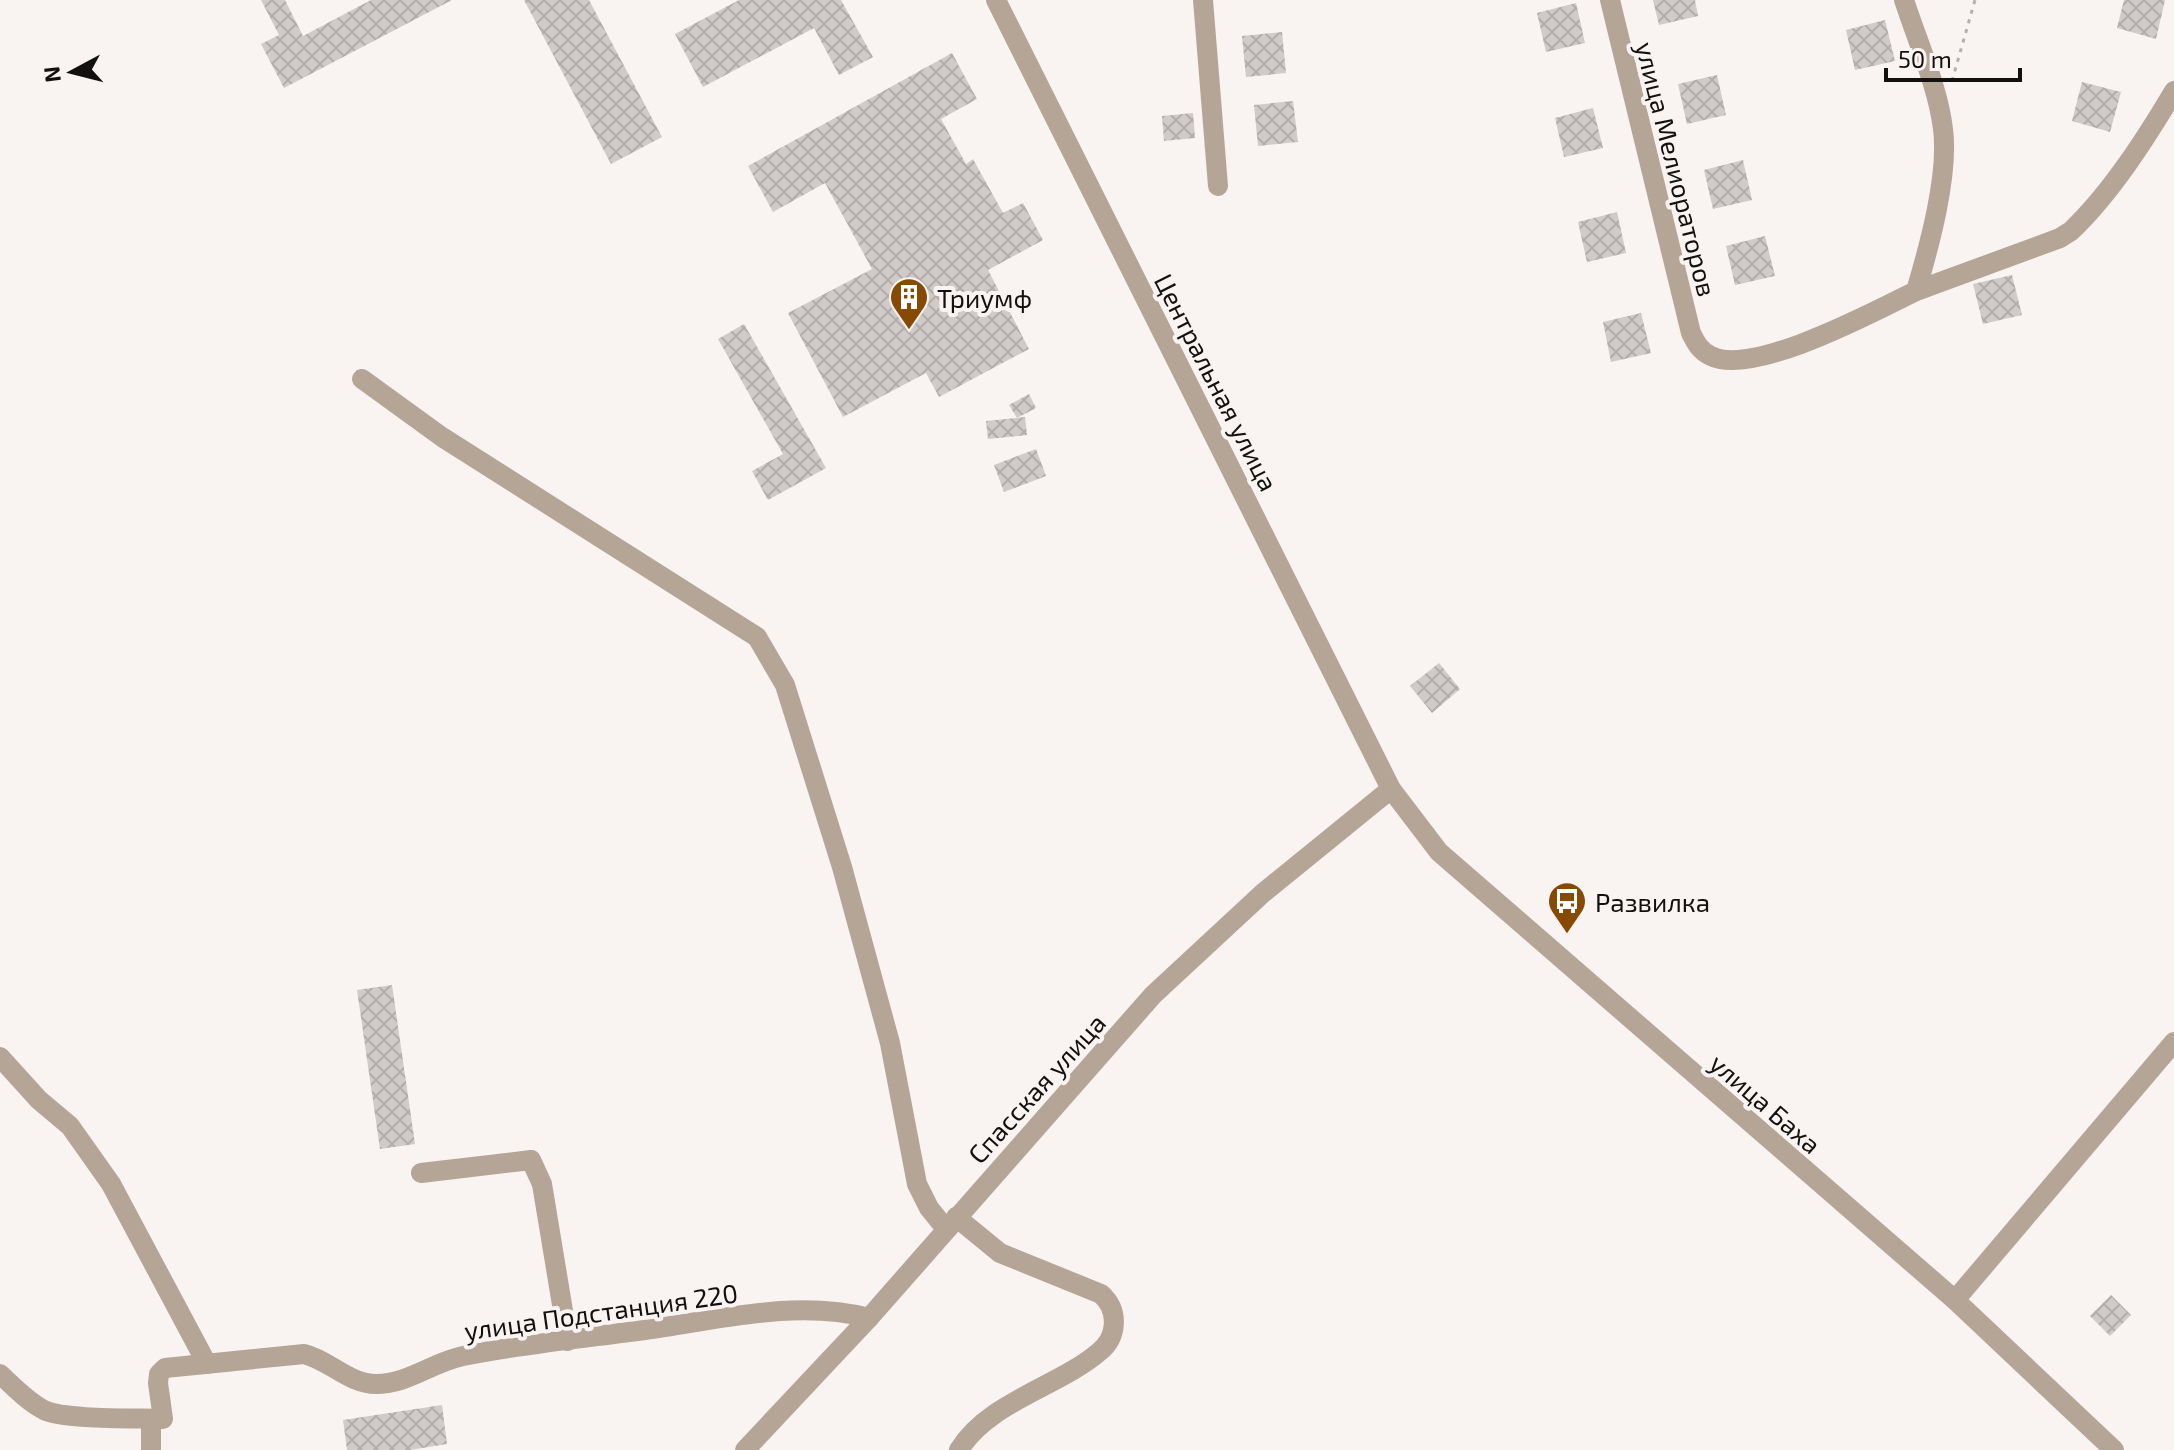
<svg xmlns="http://www.w3.org/2000/svg" width="2174" height="1450" viewBox="0 0 2174 1450" font-family="'Exo 2',sans-serif">
	<defs>
		<pattern id="building-cross-hatch" width="8" height="8" patternUnits="userSpaceOnUse" patternTransform="scale(2)"><rect width="8" height="8" fill="#d0cbc8"/><path d="M0 0l8 8M0 8l8-8" fill="none" stroke="#b2adab"/></pattern>
	</defs>
	<rect width="100%" height="100%" fill="#f9f4f1"/>
	<!-- building -->
	<g fill="url(#building-cross-hatch)">
		<path d="M261 0H285L303 36 371 0H452L284 88 261 44 279 35Z"/>
		<path d="M524 0H589L662 137 611 164Z"/>
		<path d="M739 0H841L873 57 839 75 814 28 703 87 675 34Z"/>
		<path d="M1653 0H1695L1698 16 1659 25Z"/>
		<path d="M2124 0H2165L2156 39 2117 28Z"/>
		<path d="M1576 3 1585 43 1546 52 1537 13Z"/>
		<path d="M1885 20 1895 61 1855 70 1846 30Z"/>
		<path d="M1282 32 1286 73 1246 77 1242 36Z"/>
		<path d="M952 53 977 99 941 119 966 164 973 159 1003 213 1023 203 1043 240 988 270 1029 349 939 397 926 373 843 417 788 313 872 269 825 183 773 212 748 166Z"/>
		<path d="M1717 75 1726 115 1687 124 1678 84Z"/>
		<path d="M2082 82 2121 92 2110 132 2072 121Z"/>
		<path d="M1293 101 1298 142 1258 146 1254 105Z"/>
		<path d="M1593 108 1603 148 1564 157 1555 118Z"/>
		<path d="M1193 113 1195 138 1164 141 1162 116Z"/>
		<path d="M1743 160 1752 200 1713 209 1704 170Z"/>
		<path d="M1617 212 1626 253 1587 262 1578 222Z"/>
		<path d="M1765 236 1775 276 1735 285 1726 246Z"/>
		<path d="M2012 275 2022 315 1983 324 1973 284Z"/>
		<path d="M1641 313 1651 353 1611 362 1603 322Z"/>
		<path d="M744 324 826 468 768 500 752 471 783 454 718 339Z"/>
		<path d="M1029 394 1036 408 1017 418 1009 405Z"/>
		<path d="M1025 417 1027 435 988 439 986 421Z"/>
		<path d="M1036 449 1046 476 1004 492 994 465Z"/>
		<path d="M1439 663 1460 689 1432 713 1410 686Z"/>
		<path d="M392 985 415 1144 380 1149 357 990Z"/>
		<path d="M2111 1295 2131 1315 2110 1336 2090 1316Z"/>
		<path d="M442 1405 447 1444 410 1450H347L343 1420Z"/>
	</g>
	<g fill="none" stroke-linecap="round" stroke-linejoin="round">
		<!-- path -->
		<path stroke="#b3afad" stroke-width="3" stroke-dasharray="4 6" stroke-linecap="butt" d="M1952 81 1975 0"/>
		<!-- minor -->
		<g stroke="#b5a597" stroke-width="20">
			<path d="M996 0 1391 789 1439 852 1955 1300 2114 1450"/>
			<path d="M1203 0 1218 186"/>
			<path d="M1610 0 1691 333C1696 343 1700 351 1711 356 1753 377 1875 311 1916 291 1929 247 1949 175 1943 129 1938 87 1917 40 1904 0"/>
			<path d="M1916 291 2060 238 2071 231C2111 193 2146 138 2174 91"/>
			<path d="M362 379 442 437 757 637 785 685 842 867 890 1043 917 1184 929 1208 946 1229"/>
			<path d="M0 1057 39 1100 70 1126 111 1184 207 1364"/>
			<path d="M421 1173 531 1160 542 1184 568 1341"/>
			<path d="M956 1217 1000 1253 1101 1294C1119 1310 1118 1337 1099 1352 1058 1387 988 1402 959 1450"/>
			<path d="M1955 1300 2174 1042"/>
			<path d="M0 1374C14 1387 27 1401 44 1410 64 1420 136 1418 163 1419L158 1383 159 1374 165 1368 304 1354C329 1360 349 1384 376 1384 408 1384 433 1362 463 1356 523 1344 585 1338 645 1330 718 1320 796 1299 869 1318"/>
			<path d="M151 1450V1419"/>
			<path d="M745 1450 869 1318 1153 995 1263 893 1391 789"/>
		</g>
	</g>
	<!-- icons -->
	<defs>
		<g id="building-pin" transform="scale(2)"><path d="M0 17L-7.5 6A9.5 9.5 0 1 1 7.5 6Z" fill="#864a05" stroke="#f9f4f1"/><path d="M-4-6H4V6H1V3H-1V6H-4ZM-2.5-4.3h1.7v1.8h-1.7ZM.8-4.3h1.7v1.8H.8ZM-2.5-1h1.7V.8h-1.7ZM.8-1h1.7V.8H.8Z" fill="#fff"/></g>
		<g id="bus-pin" transform="scale(2)"><path d="M0 17L-7.5 6A9.5 9.5 0 1 1 7.5 6Z" fill="#864a05" stroke="#f9f4f1"/><path d="M-5-6H5V4H4V6H2V4H-2V6H-4V4H-5ZM-3.5-4V0h7V-4ZM-3.5 1.2v1.5H-2V1.2ZM2 1.2v1.5H3.5V1.2Z" fill="#fff"/></g>
	</defs>
	<g fill-rule="evenodd">
		<use href="#building-pin" x="909" y="297"/>
		<use href="#bus-pin" x="1567" y="901"/>
	</g>
	<g text-anchor="middle" dominant-baseline="central" stroke-width="8" stroke-linejoin="round" paint-order="stroke">
		<!-- street labels -->
		<g font-size="26" fill="#131110" stroke="#f9f4f1">
			<text transform="translate(1677 169) rotate(76)">улица Мелиораторов</text>
			<text transform="translate(1217 382) rotate(63)">Центральная улица</text>
			<text transform="translate(1036 1088) rotate(-48)">Спасская улица</text>
			<text transform="translate(1766 1103) rotate(41)">улица Баха</text>
			<text transform="translate(601 1311) rotate(-8)">улица Подстанция 220</text>
		</g>
		<!-- poi labels -->
		<g font-size="26" fill="#131110" stroke="#f9f4f1" text-anchor="start">
			<text x="937" y="297">Триумф</text>
			<text x="1595" y="901">Развилка</text>
		</g>
	</g>
	<!-- north arrow -->
	<g transform="translate(72 72) rotate(263)" stroke="#f9f4f1" stroke-width="6" paint-order="stroke">
	<path d="M0-6L14 30L0 20L-14 30Z" fill="#131110"/>
	<text y="-12" font-size="22" font-weight="bold" text-anchor="middle" fill="#131110">N</text>
	</g>
	<!-- scale -->
	<path d="M1886 68v12h134v-12" fill="none" stroke="#131110" stroke-width="4"/>
	<text x="1898" y="68" font-size="24" fill="#131110" stroke="#f9f4f1" stroke-width="6" paint-order="stroke">50 m</text>
</svg>
